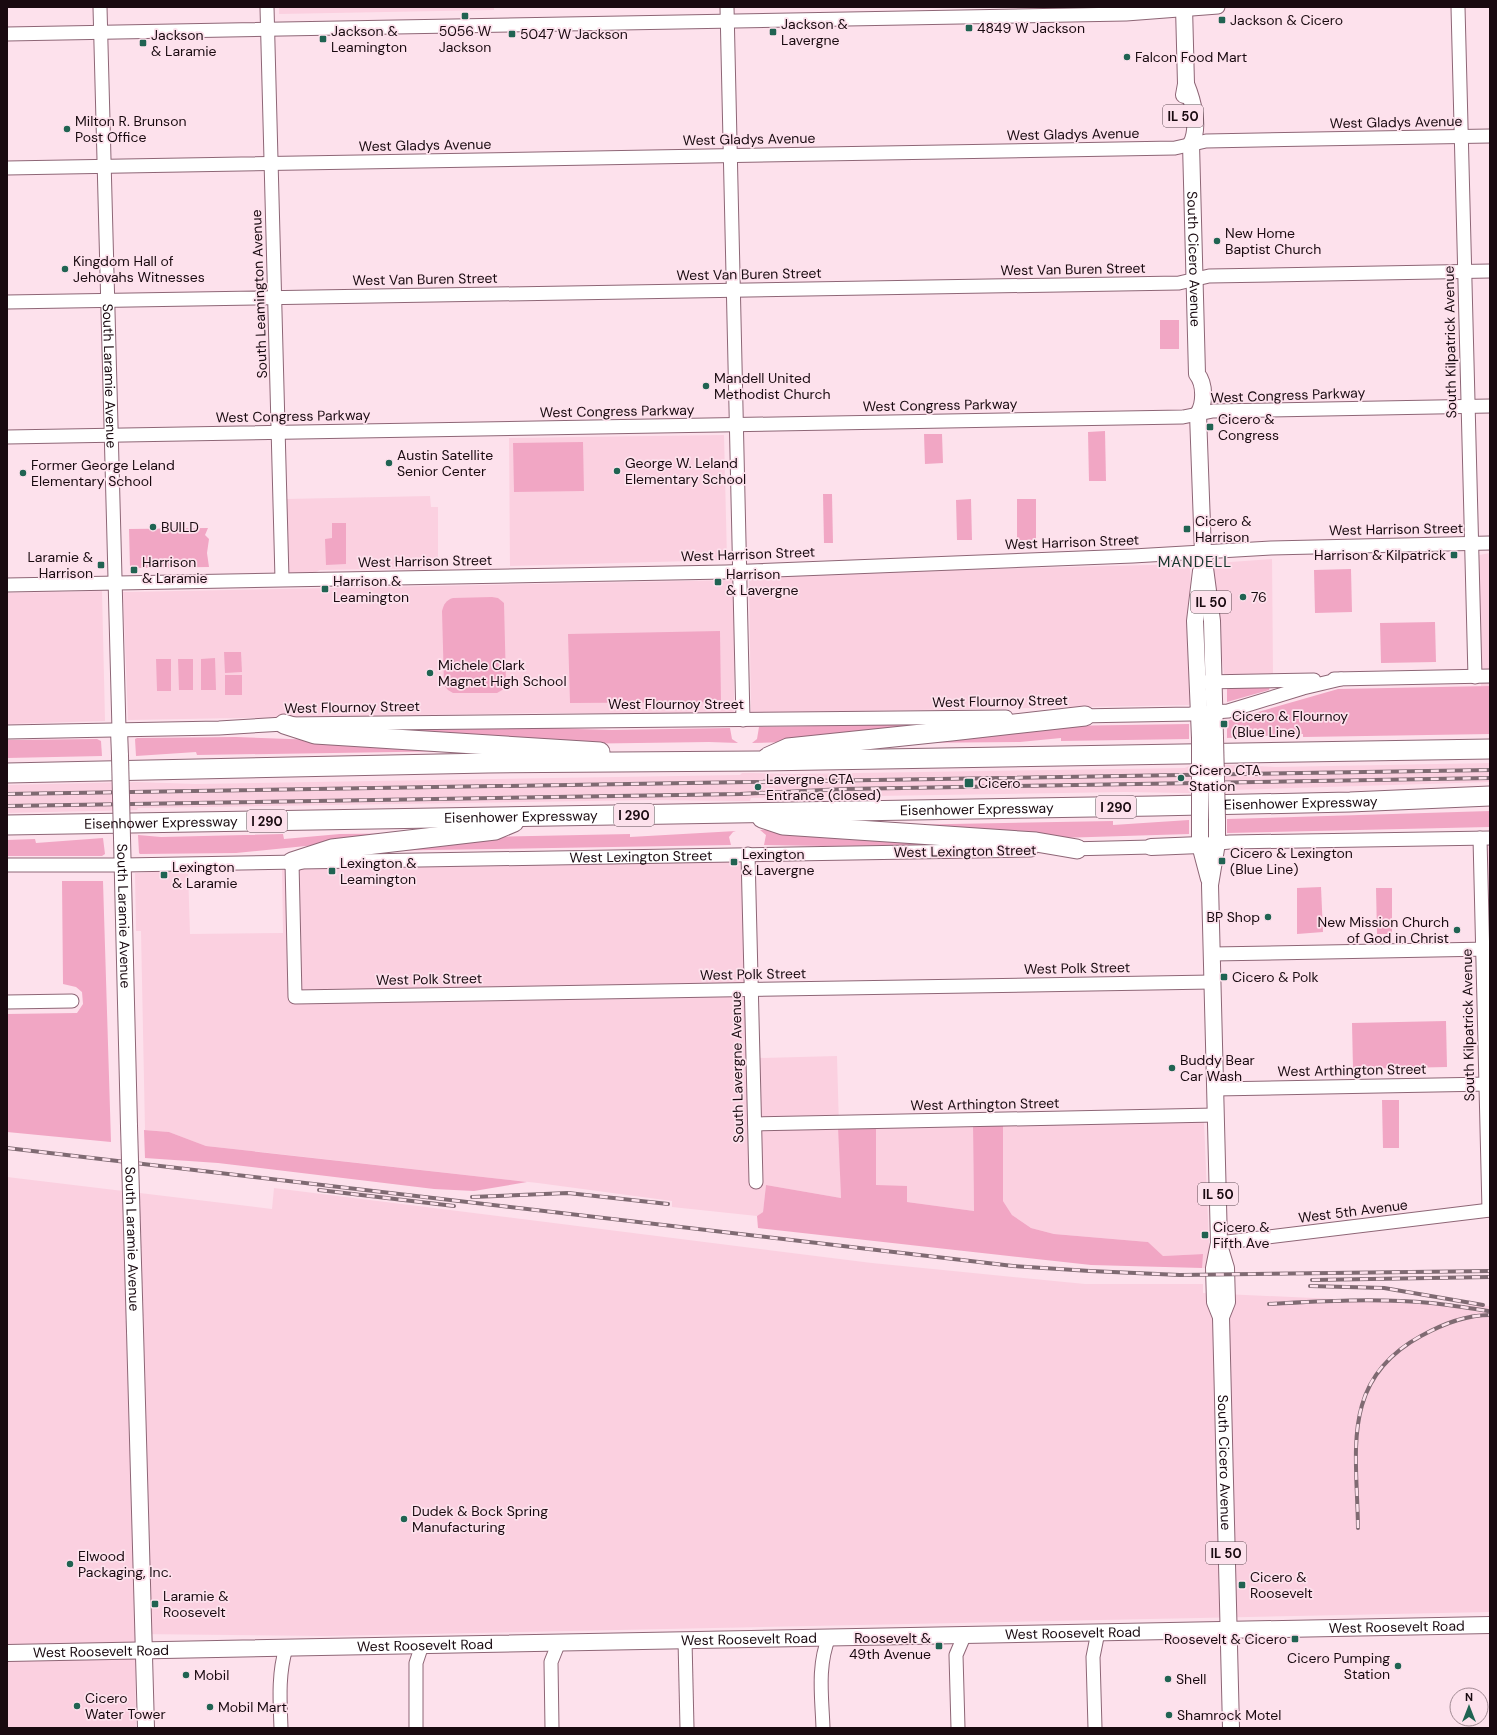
<svg xmlns="http://www.w3.org/2000/svg" width="1497" height="1735" viewBox="0 0 1497 1735" font-family="'DM Sans',sans-serif">
	<rect width="100%" height="100%" fill="#fde1ec"/>
	<!-- built -->
	<g fill="#fbd0e0">
		<path d="M279 7H494V10L279 14Z"/>
		<path d="M724 435 727 560 510 566 509 438Z"/>
		<path d="M430 496 431 507H438V568L320 570 316 572 287 574 285 499Z"/>
		<path d="M1490 553V686H1481L1478 560 1479 555Z"/>
		<path d="M1272 559 1273 675 1224 674 1213 589V567L1217 563Z"/>
		<path d="M1190 564 1194 705 751 713 749 578 858 572Z"/>
		<path d="M734 580V714L545 713 128 720 123 592Z"/>
		<path d="M102 591 105 721 7 724V593Z"/>
		<path d="M1490 763V782L1231 790 1227 792 1189 793 1124 792 751 798 750 801H741L653 800 138 808 137 810 7 813V785L137 782 196 784 740 775 742 773H750L794 774 1185 768 1189 766 1228 765 1276 767Z"/>
		<path d="M1487 842H1490V941L1489 940 1485 847Z"/>
		<path d="M742 860 759 1058 837 1056 841 1198 766 1185 763 1212 757 1216 672 1207V1201L538 1183 206 1146 169 1132 145 1130 141 931H136L135 873 188 870 190 934 283 933 282 868Z"/>
		<path d="M1204 1121 1210 1268H1202V1254L1162 1256 1148 1242 1054 1234 1031 1228 1012 1215 1003 1201V1125Z"/>
		<path d="M973 1125 974 1211 907 1202 876 1185V1126Z"/>
		<path d="M7 1177 272 1209 274 1188 872 1263 1085 1284H1203V1293L1490 1306V1612L326 1636 135 1634 136 1728H7Z"/>
	</g>
	<!-- green -->
	<g fill="#f1a6c4">
		<rect x="1160" y="320" width="19" height="29"/>
		<path d="M1105 431 1106 481H1089L1088 432Z"/>
		<path d="M924 434H942L943 463 925 464Z"/>
		<path d="M583 442 584 491 514 492 513 443Z"/>
		<path d="M823 494H832L833 543H824Z"/>
		<path d="M971 499 972 540H957L956 500Z"/>
		<rect x="1017" y="499" width="19" height="41"/>
		<path d="M332 523H346V564L326 565 325 539 332 538Z"/>
		<path d="M208 528 205 535 209 539 207 553 209 567 130 568 129 529Z"/>
		<path d="M1351 569 1352 612 1315 613 1314 570Z"/>
		<path d="M492 597 498 598 504 603 506 683 504 689 497 693H453L448 690 444 685 442 611C444 604 446 600 453 598Z"/>
		<path d="M1435 622 1436 662 1381 663 1380 623Z"/>
		<path d="M720 631 721 702 570 703 568 634Z"/>
		<path d="M224 652H241L242 672 225 673Z"/>
		<path d="M215 658 216 690H201V659Z"/>
		<path d="M156 659H171V691H157Z"/>
		<path d="M178 659H193V690H179Z"/>
		<rect x="225" y="675" width="17" height="20"/>
		<path d="M1270 686 1269 690 1227 702V688Z"/>
		<path d="M1490 686V734L1303 737V734H1300L1227 738V721L1338 689Z"/>
		<path d="M975 723 788 742 752 743 757 739 759 727Z"/>
		<path d="M1189 724V739L1061 741V738L1020 742 903 743 1060 726Z"/>
		<path d="M544 728 612 730 730 728 732 739 738 743 709 742 566 744 349 731Z"/>
		<path d="M236 737 347 741 459 751 197 755 196 752 136 756 135 739 137 738Z"/>
		<path d="M97 739 101 741 102 756 7 758V740Z"/>
		<path d="M1490 811 1489 827 1227 833V819Z"/>
		<path d="M1189 820V834L1059 838 898 825 1113 821V825Z"/>
		<path d="M778 829 975 845 823 846 764 845 766 835 760 830Z"/>
		<path d="M736 831 733 832 729 837 731 845 366 851 487 837 630 834V837Z"/>
		<path d="M434 833 236 853 140 854 139 853 138 835 161 837 283 834 284 839 340 834Z"/>
		<path d="M103 838 105 854 102 856H7V840L35 839 36 843Z"/>
		<path d="M62 881H103L111 1142 7 1132V1014L77 1013 83 1004 82 992 76 987 63 984Z"/>
		<path d="M1321 887 1323 932 1297 934V888Z"/>
		<path d="M1376 888H1392V934H1377Z"/>
		<path d="M1446 1021 1447 1067 1353 1069 1352 1023Z"/>
		<path d="M1382 1100H1399V1148H1383Z"/>
		<path d="M973 1125H1003V1201L1012 1215 1031 1228 1054 1234 1148 1242 1163 1256 1203 1254 1202 1268 1091 1265 758 1228 757 1216 763 1212 766 1185 841 1198 838 1126H876V1185L907 1186V1202L974 1211Z"/>
		<path d="M144 1130 169 1132 206 1146 527 1182 474 1191 434 1189 218 1163 145 1158Z"/>
	</g>
	<g fill="none" stroke-linecap="round" stroke-linejoin="round">
		<!-- minor casing -->
		<g stroke="#8e6676" stroke-width="15">
			<g id="minor">
				<path id="s1" d="M100 7 119 730"/>
				<path d="M267 7 282 579"/>
				<path d="M727 7 743 720"/>
				<path d="M1458 7 1475 677"/>
				<path d="M7 34 1126 14 1218 7"/>
				<path d="M7 168 1175 148 1206 141 1490 136"/>
				<path d="M7 302 1179 283 1209 276 1490 271"/>
				<path d="M7 437 1183 417 1213 411 1490 406"/>
				<path d="M7 585 726 572 1133 556 1271 548 1490 543"/>
				<path d="M1334 679 1490 676"/>
				<path d="M1204 682 1314 680"/>
				<path d="M1078 716 1190 714 1228 711 1303 688 1341 679"/>
				<path d="M7 732 219 728 284 724 1006 717"/>
				<path d="M1480 838 1489 1210"/>
				<path d="M1207 844 1230 842 1490 838"/>
				<path d="M1069 849 1151 847"/>
				<path d="M748 854 756 1182"/>
				<path d="M292 862 295 997 1212 982"/>
				<path id="s2" d="M7 865H123L1031 850"/>
				<path d="M1212 954 1490 949"/>
				<path d="M7 1002 72 1001"/>
				<path d="M1215 1089 1490 1084"/>
				<path d="M755 1124 1216 1115"/>
				<path d="M1219 1243 1490 1210"/>
				<path d="M685 1640 687 1728"/>
				<path d="M281 1728C280 1701 278 1674 286 1648"/>
				<path d="M416 1728V1663L422 1645"/>
				<path d="M552 1728 551 1662 559 1642"/>
				<path d="M823 1728C822 1698 817 1666 829 1637"/>
				<path d="M958 1728 956 1655 965 1634"/>
				<path d="M1095 1728 1093 1657 1098 1632"/>
			</g>
		</g>
		<!-- major casing -->
		<g stroke="#8e6676" stroke-width="18">
			<g id="major">
				<path id="s3" d="M1186 84C1193 101 1200 128 1191 144L1197 374C1205 384 1205 404 1198 414L1203 553 1212 621 1215 738"/>
				<path d="M1184 95 1186 84 1184 7"/>
				<path d="M119 730 120 756"/>
				<path d="M1200 738 1195 621 1201 571"/>
				<path d="M1200 820V845L1209 879"/>
				<path id="s4" d="M1217 820V843L1210 885 1219 1243 1214 1268 1215 1302 1221 1317 1231 1728"/>
				<path id="s5" d="M122 838 129 1126"/>
				<path d="M1151 847 1200 845"/>
				<path d="M1219 1245 1226 1268 1227 1302 1221 1317"/>
				<path d="M135 1331 146 1728"/>
				<path id="s6" d="M7 1653 1490 1625"/>
			</g>
		</g>
		<!-- highway casing -->
		<g stroke="#8e6676" stroke-width="21">
			<g id="highway">
				<path d="M284 724 315 734 600 752"/>
				<path d="M768 757 788 748 951 731 1085 716"/>
				<path d="M7 773 488 763 759 761 1490 749"/>
				<path d="M762 818 783 825 1036 842 1077 849"/>
				<path id="s7" d="M7 825 1155 806 1350 802 1490 796"/>
				<path d="M292 862 332 849 495 830 514 822"/>
			</g>
		</g>
		<!-- minor -->
		<use href="#minor" stroke="#fff" stroke-width="13"/>
		<!-- major -->
		<use href="#major" stroke="#fff" stroke-width="16"/>
		<!-- highway -->
		<use href="#highway" stroke="#fff" stroke-width="19"/>
		<!-- rail casing -->
		<g stroke="#7f6a72" stroke-width="4">
			<g id="rail">
				<path d="M7 794 1490 770"/>
				<path d="M7 806 740 794 845 789 1490 778"/>
				<path d="M7 1148 1013 1266 1090 1271 1180 1275 1490 1271"/>
				<path d="M319 1190 454 1206"/>
				<path d="M472 1197 568 1193 668 1204"/>
				<path d="M1312 1280 1490 1277"/>
				<path d="M1310 1286 1384 1288 1483 1305"/>
				<path d="M1269 1304C1323 1301 1377 1298 1431 1303 1450 1305 1469 1308 1488 1311"/>
				<path d="M1358 1528C1357 1450 1340 1380 1421 1336 1443 1324 1465 1315 1490 1315"/>
			</g>
		</g>
		<!-- rail -->
		<use href="#rail" stroke="#fde1ec" stroke-width="2.5" stroke-dasharray="8" stroke-linecap="butt"/>
		<!-- major-bridge casing -->
		<g stroke="#8e6676" stroke-width="18" stroke-linecap="butt">
			<g id="major-bridge">
				<path d="M1215 738 1217 820"/>
				<path d="M120 756 122 838"/>
				<path d="M1200 820V738"/>
				<path id="s8" d="M129 1126 135 1331"/>
			</g>
		</g>
		<!-- major-bridge -->
		<use href="#major-bridge" stroke="#fff" stroke-width="16"/>
	</g>
	<!-- markers -->
	<g fill="#206352" stroke="#fde1ec" stroke-width="1.5">
		<rect x="461" y="12" width="8" height="8" rx="2"/>
		<rect x="1218" y="16" width="8" height="8" rx="2"/>
		<rect x="965" y="24" width="8" height="8" rx="2"/>
		<rect x="769" y="28" width="8" height="8" rx="2"/>
		<rect x="508" y="30" width="8" height="8" rx="2"/>
		<rect x="319" y="35" width="8" height="8" rx="2"/>
		<rect x="139" y="39" width="8" height="8" rx="2"/>
		<circle cx="1127" cy="57" r="4"/>
		<circle cx="67" cy="129" r="4"/>
		<circle cx="1217" cy="241" r="4"/>
		<circle cx="65" cy="269" r="4"/>
		<circle cx="706" cy="386" r="4"/>
		<rect x="1206" y="423" width="8" height="8" rx="2"/>
		<circle cx="389" cy="463" r="4"/>
		<circle cx="617" cy="471" r="4"/>
		<circle cx="23" cy="473" r="4"/>
		<circle cx="153" cy="527" r="4"/>
		<rect x="1183" y="525" width="8" height="8" rx="2"/>
		<rect x="1450" y="551" width="8" height="8" rx="2"/>
		<rect x="97" y="561" width="8" height="8" rx="2"/>
		<rect x="130" y="566" width="8" height="8" rx="2"/>
		<rect x="714" y="578" width="8" height="8" rx="2"/>
		<rect x="321" y="585" width="8" height="8" rx="2"/>
		<circle cx="1243" cy="597" r="4"/>
		<circle cx="430" cy="673" r="4"/>
		<rect x="1220" y="720" width="8" height="8" rx="2"/>
		<circle cx="1181" cy="778" r="4"/>
		<rect x="964" y="778" width="10" height="10" rx="2"/>
		<circle cx="758" cy="787" r="4"/>
		<rect x="1218" y="857" width="8" height="8" rx="2"/>
		<rect x="730" y="858" width="8" height="8" rx="2"/>
		<rect x="328" y="867" width="8" height="8" rx="2"/>
		<rect x="160" y="871" width="8" height="8" rx="2"/>
		<circle cx="1268" cy="917" r="4"/>
		<circle cx="1457" cy="930" r="4"/>
		<rect x="1220" y="973" width="8" height="8" rx="2"/>
		<circle cx="1172" cy="1068" r="4"/>
		<rect x="1201" y="1231" width="8" height="8" rx="2"/>
		<circle cx="404" cy="1519" r="4"/>
		<circle cx="70" cy="1564" r="4"/>
		<rect x="1238" y="1581" width="8" height="8" rx="2"/>
		<rect x="151" y="1600" width="8" height="8" rx="2"/>
		<rect x="1291" y="1635" width="8" height="8" rx="2"/>
		<rect x="935" y="1642" width="8" height="8" rx="2"/>
		<circle cx="1398" cy="1666" r="4"/>
		<circle cx="186" cy="1675" r="4"/>
		<circle cx="1168" cy="1679" r="4"/>
		<circle cx="77" cy="1706" r="4"/>
		<circle cx="210" cy="1707" r="4"/>
		<circle cx="1169" cy="1715" r="4"/>
	</g>
	<g text-anchor="middle" dominant-baseline="central" stroke-width="3.5" stroke-linejoin="round" paint-order="stroke">
		<!-- shield labels -->
		<g fill="#fde1ec" stroke="#5d4a52" stroke-width="1">
			<rect x="1163" y="105" width="40" height="22" rx="3"/>
			<rect x="1191" y="591" width="40" height="22" rx="3"/>
			<rect x="1096" y="796" width="40" height="22" rx="3"/>
			<rect x="614" y="804" width="40" height="22" rx="3"/>
			<rect x="247" y="810" width="40" height="22" rx="3"/>
			<rect x="1198" y="1183" width="40" height="22" rx="3"/>
			<rect x="1206" y="1542" width="40" height="22" rx="3"/>
		</g>
		<g font-size="13" font-weight="bold" fill="#190a10">
			<text x="1183" y="116">IL 50</text>
			<text x="1211" y="602">IL 50</text>
			<text x="1116" y="807">I 290</text>
			<text x="634" y="815">I 290</text>
			<text x="267" y="821">I 290</text>
			<text x="1218" y="1194">IL 50</text>
			<text x="1226" y="1553">IL 50</text>
		</g>
		<!-- poi labels -->
		<g font-size="14" fill="#190a10" stroke="#fde1ec" text-anchor="start">
			<text x="1230" y="20">Jackson &amp; Cicero</text>
			<text x="781" y="24">Jackson &amp;<tspan x="781" dy="16">Lavergne</tspan></text>
			<text x="977" y="28">4849 W Jackson</text>
			<text x="331" y="31">Jackson &amp;<tspan x="331" dy="16">Leamington</tspan></text>
			<text x="465" y="31" text-anchor="middle">5056 W<tspan x="465" dy="16">Jackson</tspan></text>
			<text x="520" y="34">5047 W Jackson</text>
			<text x="151" y="35">Jackson<tspan x="151" dy="16">&amp; Laramie</tspan></text>
			<text x="1135" y="57">Falcon Food Mart</text>
			<text x="75" y="121">Milton R. Brunson<tspan x="75" dy="16">Post Office</tspan></text>
			<text x="1225" y="233">New Home<tspan x="1225" dy="16">Baptist Church</tspan></text>
			<text x="73" y="261">Kingdom Hall of<tspan x="73" dy="16">Jehovahs Witnesses</tspan></text>
			<text x="714" y="378">Mandell United<tspan x="714" dy="16">Methodist Church</tspan></text>
			<text x="1218" y="419">Cicero &amp;<tspan x="1218" dy="16">Congress</tspan></text>
			<text x="397" y="455">Austin Satellite<tspan x="397" dy="16">Senior Center</tspan></text>
			<text x="625" y="463">George W. Leland<tspan x="625" dy="16">Elementary School</tspan></text>
			<text x="31" y="465">Former George Leland<tspan x="31" dy="16">Elementary School</tspan></text>
			<text x="1195" y="521">Cicero &amp;<tspan x="1195" dy="16">Harrison</tspan></text>
			<text x="161" y="527">BUILD</text>
			<text x="1446" y="555" text-anchor="end">Harrison &amp; Kilpatrick</text>
			<text x="93" y="557" text-anchor="end">Laramie &amp;<tspan x="93" dy="16">Harrison</tspan></text>
			<text x="142" y="562">Harrison<tspan x="142" dy="16">&amp; Laramie</tspan></text>
			<text x="726" y="574">Harrison<tspan x="726" dy="16">&amp; Lavergne</tspan></text>
			<text x="333" y="581">Harrison &amp;<tspan x="333" dy="16">Leamington</tspan></text>
			<text x="1251" y="597">76</text>
			<text x="438" y="665">Michele Clark<tspan x="438" dy="16">Magnet High School</tspan></text>
			<text x="1232" y="716">Cicero &amp; Flournoy<tspan x="1232" dy="16">(Blue Line)</tspan></text>
			<text x="1189" y="770">Cicero CTA<tspan x="1189" dy="16">Station</tspan></text>
			<text x="766" y="779">Lavergne CTA<tspan x="766" dy="16">Entrance (closed)</tspan></text>
			<text x="978" y="783">Cicero</text>
			<text x="1230" y="853">Cicero &amp; Lexington<tspan x="1230" dy="16">(Blue Line)</tspan></text>
			<text x="742" y="854">Lexington<tspan x="742" dy="16">&amp; Lavergne</tspan></text>
			<text x="340" y="863">Lexington &amp;<tspan x="340" dy="16">Leamington</tspan></text>
			<text x="172" y="867">Lexington<tspan x="172" dy="16">&amp; Laramie</tspan></text>
			<text x="1260" y="917" text-anchor="end">BP Shop</text>
			<text x="1449" y="922" text-anchor="end">New Mission Church<tspan x="1449" dy="16">of God in Christ</tspan></text>
			<text x="1232" y="977">Cicero &amp; Polk</text>
			<text x="1180" y="1060">Buddy Bear<tspan x="1180" dy="16">Car Wash</tspan></text>
			<text x="1213" y="1227">Cicero &amp;<tspan x="1213" dy="16">Fifth Ave</tspan></text>
			<text x="412" y="1511">Dudek &amp; Bock Spring<tspan x="412" dy="16">Manufacturing</tspan></text>
			<text x="78" y="1556">Elwood<tspan x="78" dy="16">Packaging, Inc.</tspan></text>
			<text x="1250" y="1577">Cicero &amp;<tspan x="1250" dy="16">Roosevelt</tspan></text>
			<text x="163" y="1596">Laramie &amp;<tspan x="163" dy="16">Roosevelt</tspan></text>
			<text x="931" y="1638" text-anchor="end">Roosevelt &amp;<tspan x="931" dy="16">49th Avenue</tspan></text>
			<text x="1287" y="1639" text-anchor="end">Roosevelt &amp; Cicero</text>
			<text x="1390" y="1658" text-anchor="end">Cicero Pumping<tspan x="1390" dy="16">Station</tspan></text>
			<text x="194" y="1675">Mobil</text>
			<text x="1176" y="1679">Shell</text>
			<text x="85" y="1698">Cicero<tspan x="85" dy="16">Water Tower</tspan></text>
			<text x="218" y="1707">Mobil Mart</text>
			<text x="1177" y="1715">Shamrock Motel</text>
		</g>
		<!-- street labels -->
		<g font-size="14" fill="#190a10" stroke="#fde1ec">
			<text transform="translate(1396 122) rotate(-1)">West Gladys Avenue</text>
			<text transform="translate(1073 134) rotate(-1)">West Gladys Avenue</text>
			<text transform="translate(749 139) rotate(-1)">West Gladys Avenue</text>
			<text transform="translate(425 145) rotate(-1)">West Gladys Avenue</text>
			<text stroke="none"><textPath href="#s3" startOffset="177">South Cicero Avenue</textPath></text>
			<text transform="translate(1073 269) rotate(-1)">West Van Buren Street</text>
			<text transform="translate(749 274) rotate(-1)">West Van Buren Street</text>
			<text transform="translate(425 279) rotate(-1)">West Van Buren Street</text>
			<text transform="translate(259 294) rotate(-92)">South Leamington Avenue</text>
			<text transform="translate(1450 342) rotate(-91)">South Kilpatrick Avenue</text>
			<text stroke="none"><textPath href="#s1" startOffset="369">South Laramie Avenue</textPath></text>
			<text transform="translate(1288 395) rotate(-2)">West Congress Parkway</text>
			<text transform="translate(940 405) rotate(-1)">West Congress Parkway</text>
			<text transform="translate(617 411) rotate(-1)">West Congress Parkway</text>
			<text transform="translate(293 416) rotate(-1)">West Congress Parkway</text>
			<text transform="translate(1396 529) rotate(-1)">West Harrison Street</text>
			<text transform="translate(1072 542) rotate(-2)">West Harrison Street</text>
			<text transform="translate(748 554) rotate(-2)">West Harrison Street</text>
			<text transform="translate(425 561) rotate(-1)">West Harrison Street</text>
			<text transform="translate(1000 701) rotate(-1)">West Flournoy Street</text>
			<text x="676" y="704">West Flournoy Street</text>
			<text transform="translate(352 707) rotate(-1)">West Flournoy Street</text>
			<text stroke="none"><textPath href="#s7" startOffset="1294">Eisenhower Expressway</textPath></text>
			<text stroke="none"><textPath href="#s7" startOffset="970">Eisenhower Expressway</textPath></text>
			<text stroke="none"><textPath href="#s7" startOffset="514">Eisenhower Expressway</textPath></text>
			<text stroke="none"><textPath href="#s7" startOffset="154">Eisenhower Expressway</textPath></text>
			<text transform="translate(965 851) rotate(-1)">West Lexington Street</text>
			<text stroke="none"><textPath href="#s2" startOffset="634">West Lexington Street</textPath></text>
			<text stroke="none"><textPath href="#s5" startOffset="78">South Laramie Avenue</textPath></text>
			<text transform="translate(1077 968) rotate(-1)">West Polk Street</text>
			<text transform="translate(753 974) rotate(-1)">West Polk Street</text>
			<text transform="translate(429 979) rotate(-1)">West Polk Street</text>
			<text transform="translate(1468 1025) rotate(-91)">South Kilpatrick Avenue</text>
			<text transform="translate(737 1067) rotate(-91)">South Lavergne Avenue</text>
			<text transform="translate(1352 1070) rotate(-1)">West Arthington Street</text>
			<text transform="translate(985 1104) rotate(-1)">West Arthington Street</text>
			<text transform="translate(1353 1211) rotate(-7)">West 5th Avenue</text>
			<text stroke="none"><textPath href="#s8" startOffset="113">South Laramie Avenue</textPath></text>
			<text stroke="none"><textPath href="#s4" startOffset="645">South Cicero Avenue</textPath></text>
			<text stroke="none"><textPath href="#s6" startOffset="1390">West Roosevelt Road</textPath></text>
			<text stroke="none"><textPath href="#s6" startOffset="1066">West Roosevelt Road</textPath></text>
			<text stroke="none"><textPath href="#s6" startOffset="742">West Roosevelt Road</textPath></text>
			<text stroke="none"><textPath href="#s6" startOffset="418">West Roosevelt Road</textPath></text>
			<text stroke="none"><textPath href="#s6" startOffset="94">West Roosevelt Road</textPath></text>
		</g>
		<!-- neighbourhood labels -->
		<g font-size="15" letter-spacing="1" fill="#16352c" stroke="#fde1ec">
			<text x="1195" y="562">MANDELL</text>
		</g>
	</g>
	<!-- border -->
	<rect width="1497" height="1735" fill="none" stroke="#190a10" stroke-width="16"/>
	<!-- north arrow -->
	<g transform="translate(1469 1707)"><circle r="19" fill="#fde1ec" stroke="#a28b94"/>
	<path d="M0-3L7 15L0 10L-7 15Z" fill="#206352"/>
	<text y="-6" font-size="11" font-weight="bold" text-anchor="middle" fill="#190a10">N</text>
	</g>
</svg>
